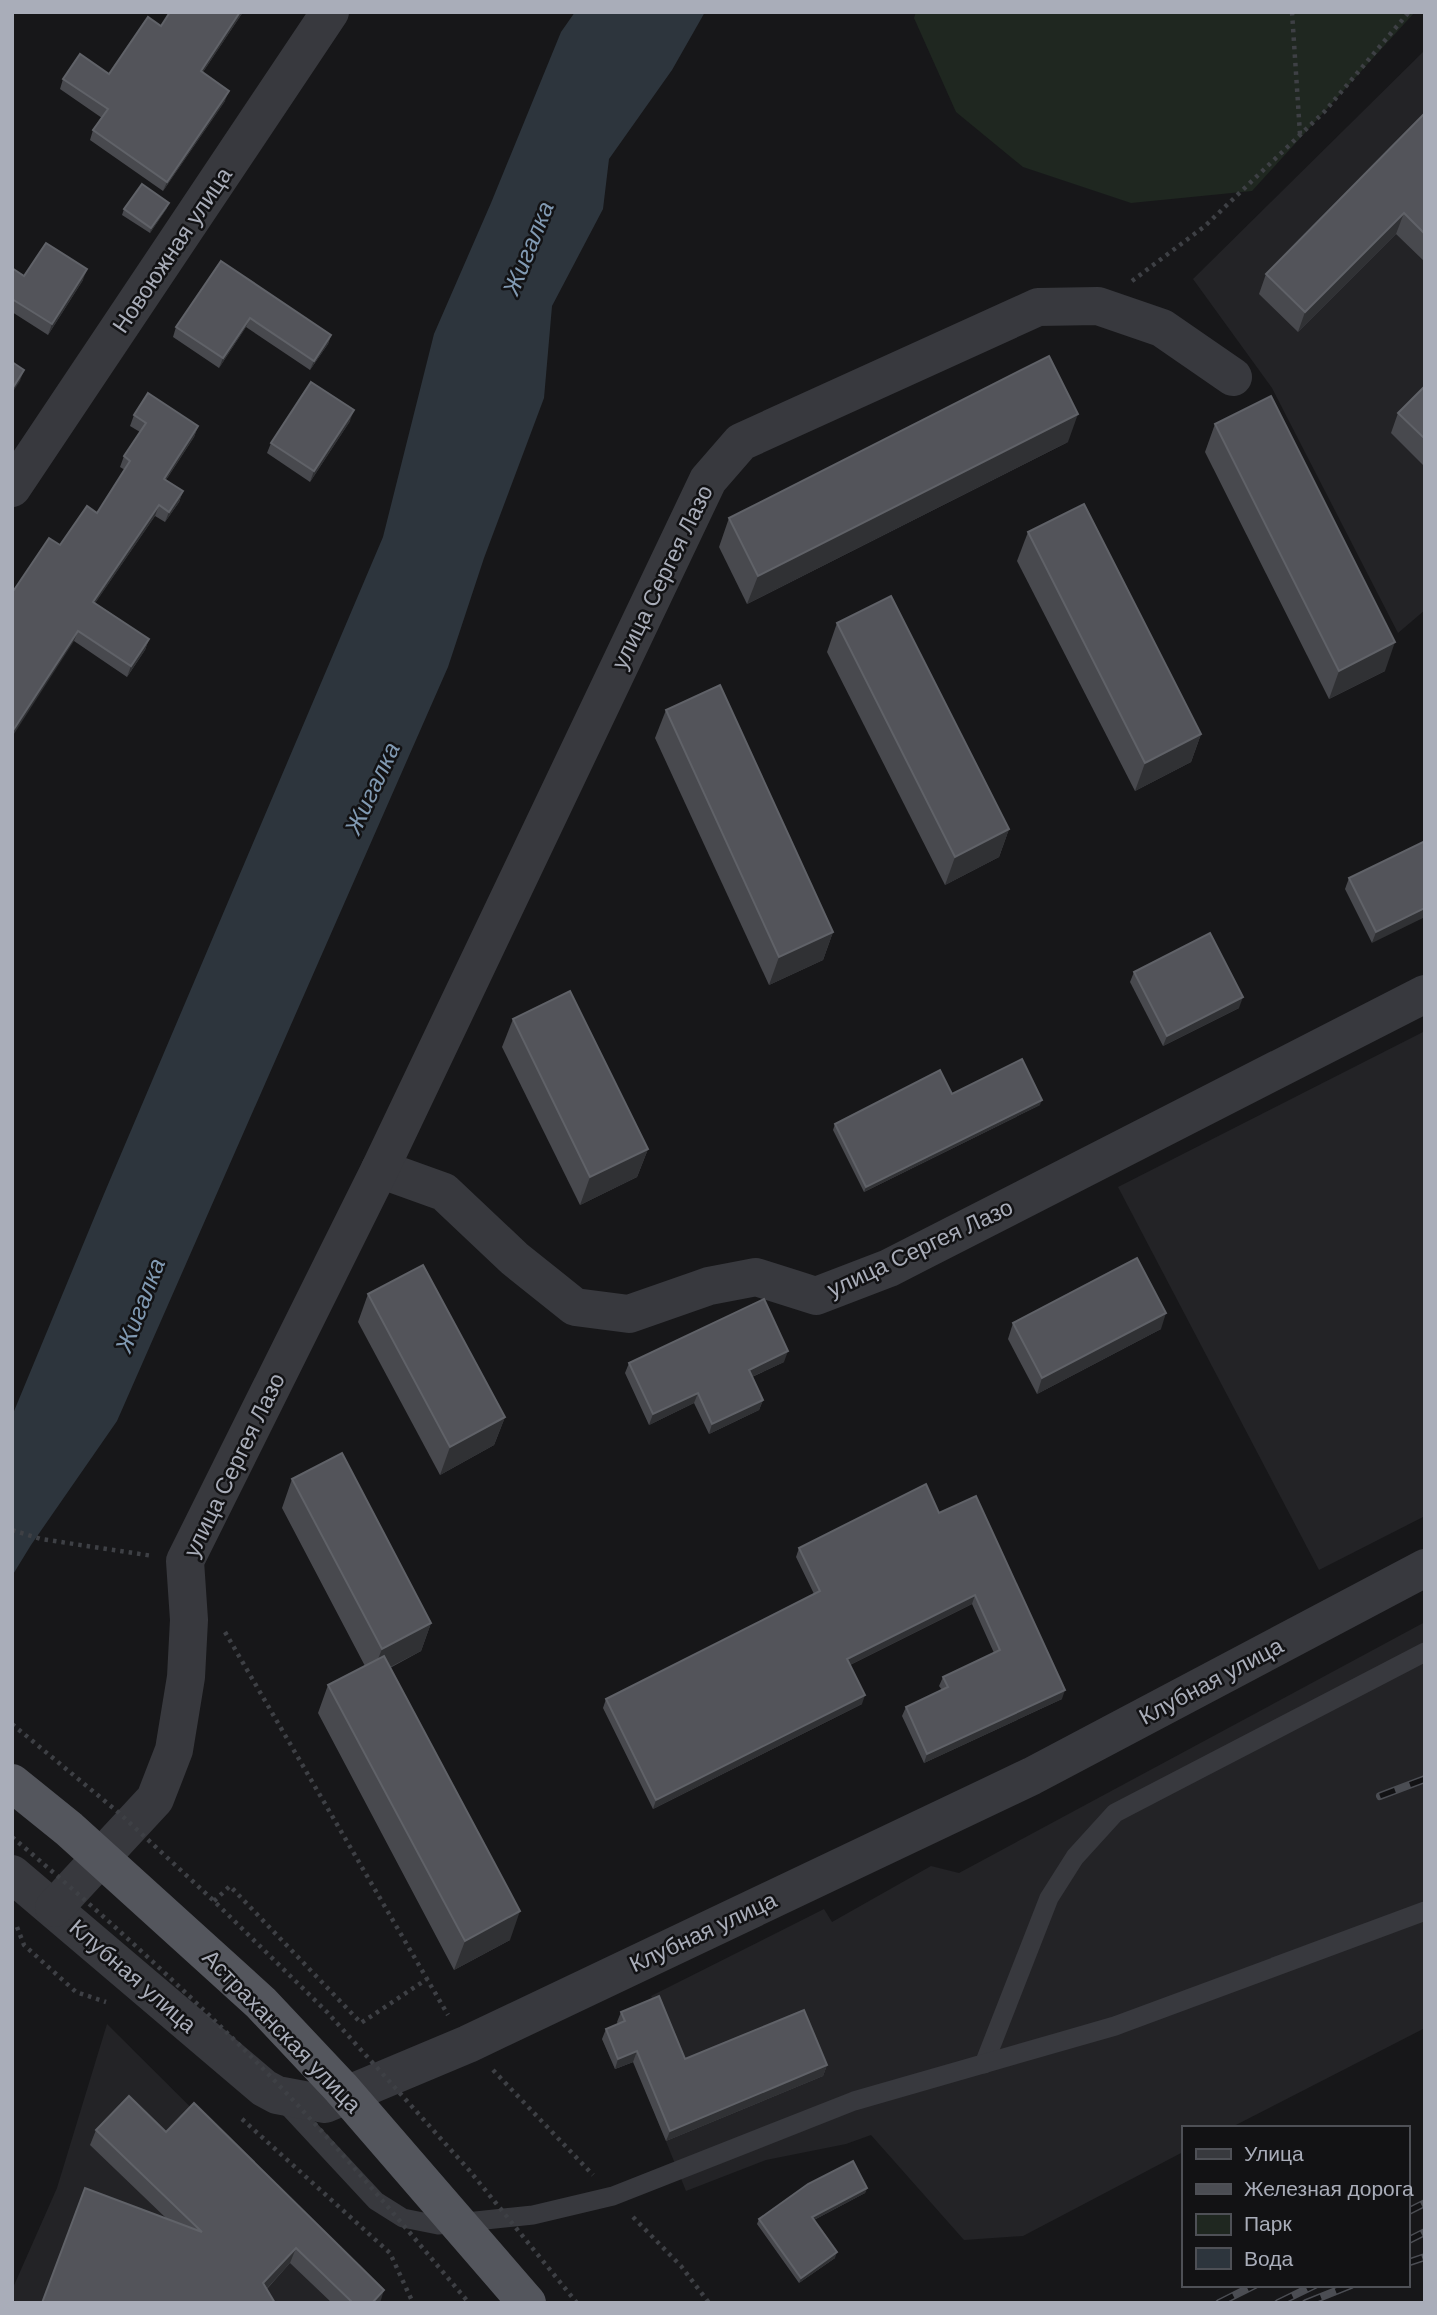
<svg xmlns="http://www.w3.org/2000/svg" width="1437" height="2315" viewBox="0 0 1437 2315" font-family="'DM Sans',sans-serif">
	<rect width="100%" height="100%" fill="#171719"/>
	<!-- built -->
	<g fill="#232326">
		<path d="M1425 50V610L1398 633 1272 388 1193 279Z"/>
		<path d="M1425 1031V1516L1319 1570 1118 1187Z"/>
		<path d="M1425 1622V2028L1230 2128H1183V2152L1023 2236 964 2240 871 2135 846 2144 766 2160 686 2191 634 2062 615 2069 602 2039 621 2031 617 2022 655 2007 651 1996 824 1909 832 1922 931 1866 959 1873Z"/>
		<path d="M107 2024 279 2195 381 2303H12V2290L57 2188Z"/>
	</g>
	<!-- green -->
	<path fill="#1f2720" d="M916 12H1415L1252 191 1131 203 1023 167 956 112 914 18Z"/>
	<!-- water -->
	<path fill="#2d353d" d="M575 12H705L672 70 609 159 603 209 552 306 544 398 484 558 448 667 117 1421 31 1545 12 1576V1416L104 1194 383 537 434 334 491 203 561 32Z"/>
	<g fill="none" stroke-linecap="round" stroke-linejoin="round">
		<!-- path -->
		<g stroke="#3e4045" stroke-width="4.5" stroke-dasharray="3.5 5" stroke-linecap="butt">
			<path d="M1292 12 1300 134"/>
			<path d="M1132 281 1205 226 1325 111 1409 12"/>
			<path d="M12 1530 41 1539 153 1556"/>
			<path d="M225 1632 448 2015"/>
			<path d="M214 1901 230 1886 361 2023 427 1979"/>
			<path d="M17 1927 24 1945 76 1992 106 2002"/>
			<path d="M493 2070 593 2175"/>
			<path d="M242 2119 390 2253 413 2303"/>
			<path d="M633 2217 681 2266 709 2303"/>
		</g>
		<!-- service -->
		<g stroke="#38393e" stroke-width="19">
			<path d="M984 2064 1049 1898 1075 1857 1115 1813 1425 1652"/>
			<path d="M283 2101 376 2201 403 2218 438 2225 533 2215 613 2196 854 2101 1115 2026 1425 1911"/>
		</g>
		<!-- minor -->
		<g stroke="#38393e" stroke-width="38">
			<path d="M12 488 330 12"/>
			<path d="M380 1169 444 1192 515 1259 575 1307 629 1314 709 1286 756 1277 816 1296 889 1268 1425 994"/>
			<path d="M12 1874 264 2088 277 2095 325 2104 468 2044 1032 1776 1425 1568"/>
			<path d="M54 1908 155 1799 174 1750 186 1677 189 1620 185 1561 380 1169 708 480 741 442 1038 307 1098 306 1162 328 1233 377"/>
		</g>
		<!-- rail casing -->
		<g stroke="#4b4d53" stroke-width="8">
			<g id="rail">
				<path d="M1380 1796 1425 1779"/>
				<path d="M1407 2212 1425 2203"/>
				<path d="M1407 2241 1425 2232"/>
				<path d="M1407 2263 1425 2257"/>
				<path d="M1219 2303 1255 2285"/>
				<path d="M1278 2303 1315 2285"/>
				<path d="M1306 2303 1351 2285"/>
			</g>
		</g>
		<!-- rail -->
		<use href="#rail" stroke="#121214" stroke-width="5" stroke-dasharray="16" stroke-linecap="butt"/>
		<!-- path-bridge -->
		<g stroke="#3e4045" stroke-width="4.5" stroke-dasharray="3.5 5" stroke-linecap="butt">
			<path d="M12 1724 118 1812 214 1901 327 2012 469 2170 577 2303"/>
			<path d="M12 1837C103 1914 190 1994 273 2079 342 2151 405 2227 469 2303"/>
		</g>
		<!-- primary-bridge -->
		<path stroke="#54565d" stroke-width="38" d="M12 1783 69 1829 261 2003 341 2088 527 2303"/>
	</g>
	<!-- wall -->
	<g fill="#48494e">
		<path d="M170 12H243L203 72 225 101 163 191 90 140 93 130 102 118 60 89 63 79 109 74 161 26Z"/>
		<path d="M1425 113V262L1396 234 1298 332 1259 294 1266 274Z"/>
		<path d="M167 208 150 233 122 215 124 209Z"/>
		<path d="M221 261 331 335 328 344 310 370 246 327 219 368 173 337 176 327Z"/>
		<path d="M12 268 24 276 83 280 48 335 12 312Z"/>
		<path d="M1425 386V467L1391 433 1398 413Z"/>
		<path d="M134 415 198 426 194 437 166 480 183 491 179 502 165 522 155 516 95 603 149 639 145 650 127 677 74 641 14 590 60 545 97 513 125 470 120 467 124 456 140 432 130 426Z"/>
		<path d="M350 421 310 482 267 453 271 443Z"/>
		<path d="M1215 424 1385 671 1329 699 1205 452Z"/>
		<path d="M1068 442 747 604 719 547 729 518Z"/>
		<path d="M1028 532 1201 734 1191 762 1135 791 1017 561Z"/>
		<path d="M837 623 1009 829 999 857 945 885 827 652Z"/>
		<path d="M666 710 833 932 823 960 769 985 655 738Z"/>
		<path d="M1425 841 1372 943 1345 889 1349 878Z"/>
		<path d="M1134 972 1239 1008 1163 1046 1130 982Z"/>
		<path d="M513 1019 648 1149 637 1177 580 1205 502 1047Z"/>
		<path d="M1040 1105 864 1192 833 1130 835 1124Z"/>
		<path d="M368 1294 505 1417 494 1445 440 1475 358 1322Z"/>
		<path d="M1013 1323 1161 1329 1037 1394 1008 1339Z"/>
		<path d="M784 1362 752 1377 763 1400 759 1410 709 1434 694 1403 649 1425 625 1373 629 1363Z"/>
		<path d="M292 1479 431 1623 421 1651 390 1668 510 1940 454 1970 318 1713 328 1685 365 1666 282 1508Z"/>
		<path d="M939 1513 1062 1699 924 1763 902 1716 906 1707 942 1690 939 1686 943 1677 994 1653 972 1604 850 1665 862 1704 653 1809 603 1708 606 1699 814 1594 796 1557 799 1548Z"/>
		<path d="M621 2012 685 2059 827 2065 823 2076 666 2141 633 2062 615 2069 602 2039 606 2029 618 2024 617 2022Z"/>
		<path d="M96 2130 166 2132 380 2303H332L290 2263 267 2289 167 2219 90 2145Z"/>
		<path d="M867 2188 865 2193 814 2220 835 2258 799 2283 757 2224 759 2219Z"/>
	</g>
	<!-- shaded-wall -->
	<g fill="#303134">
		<path d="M240 12H243L197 81 201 71Z"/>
		<path d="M229 91 225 101 163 191 167 182Z"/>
		<path d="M169 203 167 208 150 233 151 228Z"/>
		<path d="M1404 213 1396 234 1298 332 1305 312Z"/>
		<path d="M87 269 83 280 48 335 52 324Z"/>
		<path d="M250 318 246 327 219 368 223 358Z"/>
		<path d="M331 335 328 344 310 370 314 361Z"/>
		<path d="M24 370 20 381 12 393V389Z"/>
		<path d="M354 410 350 421 310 482 314 471Z"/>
		<path d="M1078 414 1068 442 747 604 758 576Z"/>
		<path d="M198 426 194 437 160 489 164 479Z"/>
		<path d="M183 491 179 502 165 522 169 512Z"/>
		<path d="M159 505 155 516 89 612 93 602Z"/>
		<path d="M78 631 74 641 12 737V732Z"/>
		<path d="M149 639 145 650 127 677 131 666Z"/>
		<path d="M1395 642 1385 671 1329 699 1339 671Z"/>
		<path d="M1201 734 1191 762 1135 791 1145 763Z"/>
		<path d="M1009 829 999 857 945 885 955 857Z"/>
		<path d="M1425 908V917L1372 943 1376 932Z"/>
		<path d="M833 932 823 960 769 985 779 957Z"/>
		<path d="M1243 997 1239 1008 1163 1046 1167 1036Z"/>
		<path d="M1042 1100 1040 1105 864 1192 866 1187Z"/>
		<path d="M648 1149 637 1177 580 1205 590 1177Z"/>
		<path d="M1166 1313 1161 1329 1037 1394 1042 1378Z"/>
		<path d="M788 1351 784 1362 745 1380 749 1370Z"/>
		<path d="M698 1393 694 1403 649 1425 653 1414Z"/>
		<path d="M763 1400 759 1410 709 1434 712 1424Z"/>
		<path d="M505 1417 494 1445 440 1475 450 1447Z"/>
		<path d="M975 1595 972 1604 844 1668 847 1659Z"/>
		<path d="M431 1623 421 1651 371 1677 382 1649Z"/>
		<path d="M1065 1690 1062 1699 924 1763 927 1754Z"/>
		<path d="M865 1695 862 1704 653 1809 656 1800Z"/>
		<path d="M520 1911 510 1940 454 1970 465 1941Z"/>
		<path d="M637 2051 633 2062 615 2069 618 2059Z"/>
		<path d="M827 2065 823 2076 666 2141 670 2131Z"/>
		<path d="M867 2188 865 2193 810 2222 812 2217Z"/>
		<path d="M296 2248 290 2263 258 2298 263 2283Z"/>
		<path d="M837 2252 835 2258 799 2283 801 2278Z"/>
		<path d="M384 2290 380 2303H372Z"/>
	</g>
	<!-- building -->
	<g fill="#53545a" stroke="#606268" stroke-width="2">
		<path d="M170 12H240L201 71 229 91 167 182 93 130 108 109 63 79 80 54 109 74 148 17 161 26Z"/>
		<path d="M1425 113V234L1404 213 1305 312 1266 274Z"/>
		<path d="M142 184 169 203 151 228 124 209Z"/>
		<path d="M46 243 87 269 52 324 12 299V268L24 276Z"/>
		<path d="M221 261 331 335 314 361 250 318 223 358 176 327Z"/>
		<path d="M1049 356 1078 414 758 576 729 518Z"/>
		<path d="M12 362 24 370 12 389Z"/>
		<path d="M311 382 354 410 314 471 271 443Z"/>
		<path d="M1425 386V439L1398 413Z"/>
		<path d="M148 393 198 426 164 479 183 491 169 512 159 505 93 602 149 639 131 666 78 631 12 732V589L14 590 49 538 60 545 87 506 97 513 130 461 124 456 146 423 134 415Z"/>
		<path d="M1271 396 1395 642 1339 671 1215 424Z"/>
		<path d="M1084 504 1201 734 1145 763 1028 532Z"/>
		<path d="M891 596 1009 829 955 857 837 623Z"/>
		<path d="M720 685 833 932 779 957 666 710Z"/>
		<path d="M1425 841V908L1376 932 1349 878Z"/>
		<path d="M1210 933 1243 997 1167 1036 1134 972Z"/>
		<path d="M570 991 648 1149 590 1177 513 1019Z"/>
		<path d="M1022 1059 1042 1100 866 1187 835 1124 940 1070 952 1094Z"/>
		<path d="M1137 1258 1166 1313 1042 1378 1013 1323Z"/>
		<path d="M423 1265 505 1417 450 1447 368 1294Z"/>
		<path d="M764 1299 788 1351 749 1370 763 1400 712 1424 698 1393 653 1414 629 1363Z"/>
		<path d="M342 1453 431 1623 382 1649 292 1479Z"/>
		<path d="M926 1484 939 1513 976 1496 1065 1690 927 1754 906 1707 948 1687 943 1677 1000 1650 975 1595 847 1659 865 1695 656 1800 606 1699 820 1591 799 1548Z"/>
		<path d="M384 1656 520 1911 465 1941 328 1685Z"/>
		<path d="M659 1996 685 2059 804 2010 827 2065 670 2131 637 2051 618 2059 606 2029 625 2021 621 2012Z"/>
		<path d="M129 2096 166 2132 194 2103 384 2290 372 2303H353L296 2248 263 2283 275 2303H42L85 2188 202 2232 96 2130Z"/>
		<path d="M853 2161 867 2188 812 2217 837 2252 801 2278 759 2219 808 2184Z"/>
	</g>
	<g text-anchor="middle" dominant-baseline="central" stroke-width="5" stroke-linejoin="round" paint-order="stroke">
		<!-- street labels -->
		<g font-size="23" fill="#a9adb9" stroke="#121214">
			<text transform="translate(172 250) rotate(-56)">Новоюжная улица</text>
			<text transform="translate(662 577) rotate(-64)">улица Сергея Лазо</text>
			<text transform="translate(920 1248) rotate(-25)">улица Сергея Лазо</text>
			<text transform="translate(234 1465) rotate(-64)">улица Сергея Лазо</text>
			<text transform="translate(1211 1681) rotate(-28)">Клубная улица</text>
			<text transform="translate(703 1932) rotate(-25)">Клубная улица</text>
			<text transform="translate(133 1976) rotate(41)">Клубная улица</text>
			<text transform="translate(282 2031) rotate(46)">Астраханская улица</text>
		</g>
		<!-- water labels -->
		<g font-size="24" font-style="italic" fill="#819ab3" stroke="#121214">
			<text transform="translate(528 248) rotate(-68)">Жигалка</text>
			<text transform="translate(372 788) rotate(-65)">Жигалка</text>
			<text transform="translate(140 1305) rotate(-69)">Жигалка</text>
		</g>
	</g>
	<!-- border -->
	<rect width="1437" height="2315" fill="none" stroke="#a9adb9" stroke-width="28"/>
	<!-- legend -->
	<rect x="1182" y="2126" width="228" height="161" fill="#121214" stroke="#4e5056" stroke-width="2"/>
	<rect x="1196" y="2149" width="35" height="10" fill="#38393e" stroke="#4e5056" stroke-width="2"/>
	<text x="1244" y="2161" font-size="21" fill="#a9adb9">Улица</text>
	<rect x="1196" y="2184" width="35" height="10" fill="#4b4d53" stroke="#4e5056" stroke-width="2"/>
	<text x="1244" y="2196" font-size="21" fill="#a9adb9">Железная дорога</text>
	<rect x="1196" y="2214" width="35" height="21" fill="#1f2720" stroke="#4e5056" stroke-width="2"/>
	<text x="1244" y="2231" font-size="21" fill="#a9adb9">Парк</text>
	<rect x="1196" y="2248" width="35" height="21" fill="#2d353d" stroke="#4e5056" stroke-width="2"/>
	<text x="1244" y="2266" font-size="21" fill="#a9adb9">Вода</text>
</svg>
